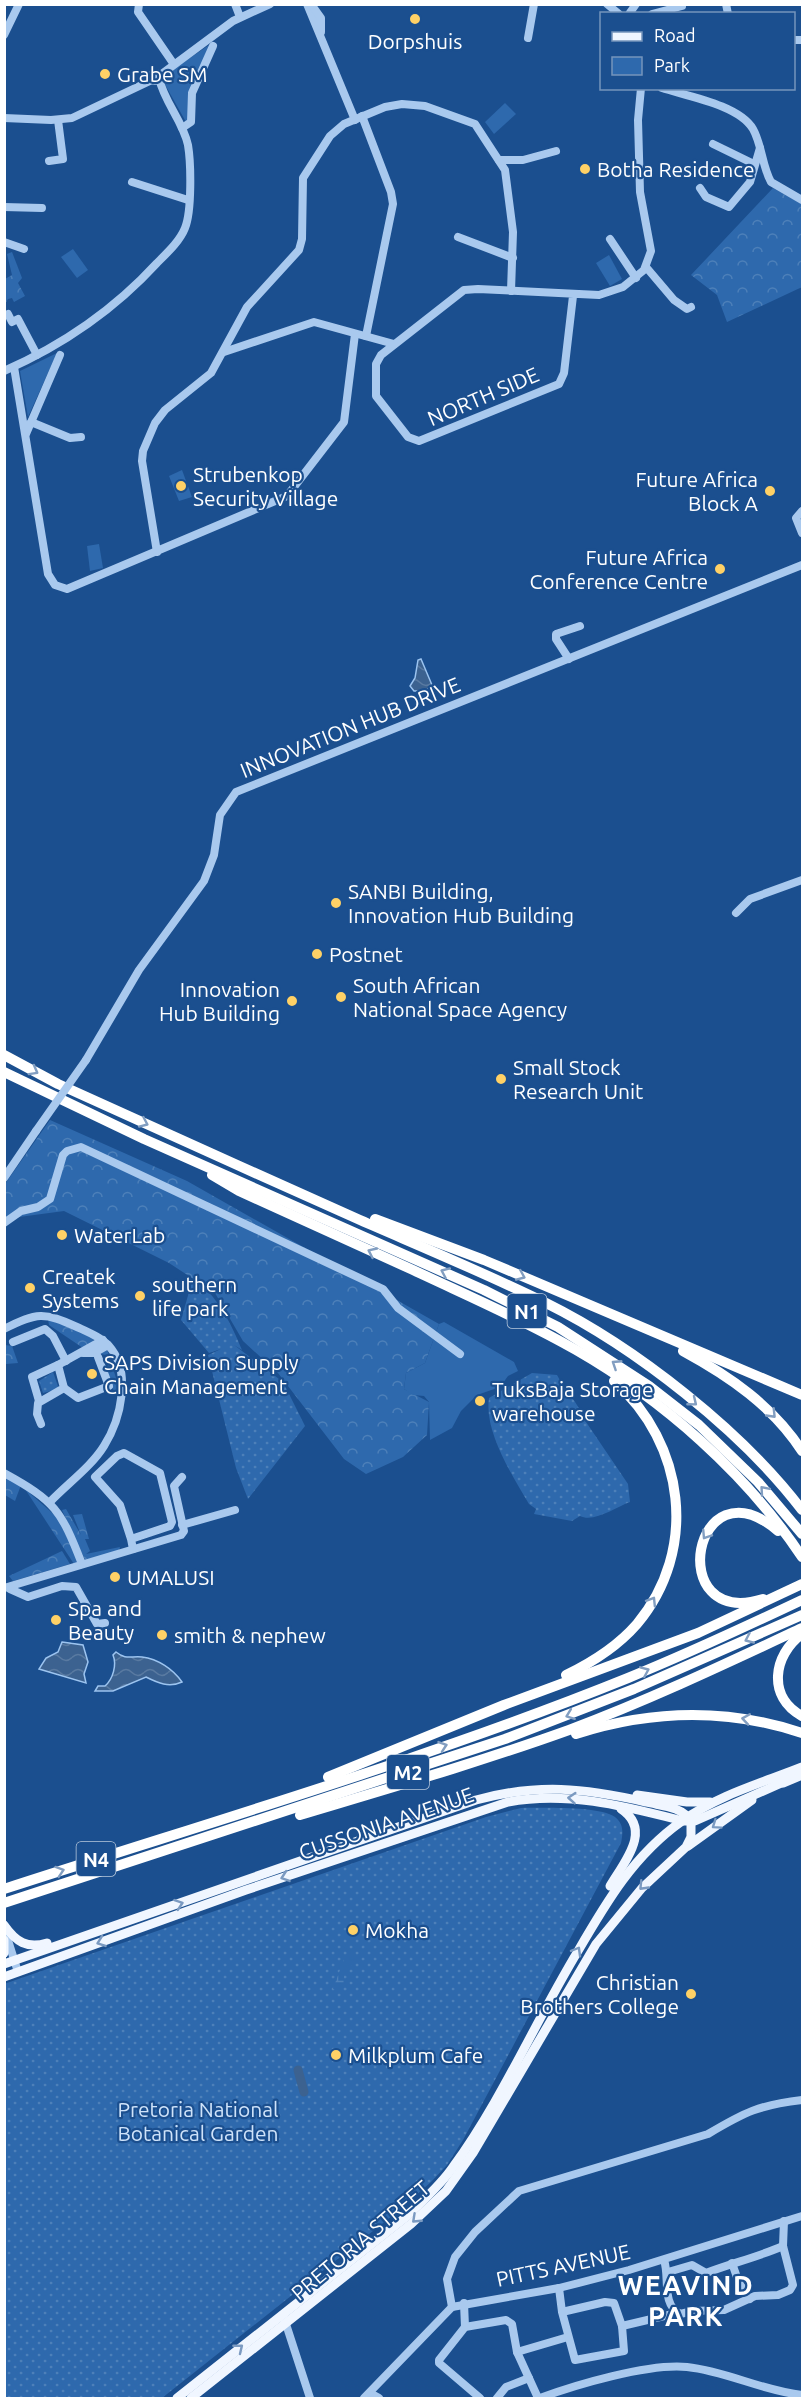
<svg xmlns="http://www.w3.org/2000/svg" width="807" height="2403" viewBox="0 0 807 2403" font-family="Ubuntu,sans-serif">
	<defs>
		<pattern id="grass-dots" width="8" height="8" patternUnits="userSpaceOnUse" patternTransform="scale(1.5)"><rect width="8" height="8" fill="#2e69ad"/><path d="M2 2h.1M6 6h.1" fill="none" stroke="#4d80b9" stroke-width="1.8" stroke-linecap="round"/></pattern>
		<pattern id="forest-crowns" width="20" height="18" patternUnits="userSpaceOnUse" patternTransform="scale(1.5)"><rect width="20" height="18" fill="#2e69ad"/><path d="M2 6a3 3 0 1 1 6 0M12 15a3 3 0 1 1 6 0" fill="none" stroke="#4d80b9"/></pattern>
		<pattern id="wetland-marsh" width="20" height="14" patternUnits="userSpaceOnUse" patternTransform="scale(1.5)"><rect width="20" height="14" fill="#2e69ad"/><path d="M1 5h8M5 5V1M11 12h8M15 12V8" fill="none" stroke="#4d80b9"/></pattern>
		<pattern id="water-waves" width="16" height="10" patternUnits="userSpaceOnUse" patternTransform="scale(1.5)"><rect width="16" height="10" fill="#3c6290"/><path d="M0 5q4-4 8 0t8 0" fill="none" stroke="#597aa1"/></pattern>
	</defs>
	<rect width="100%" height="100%" fill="#1b4f8f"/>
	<!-- grass -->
	<g fill="url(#grass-dots)">
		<path d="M193 1278C217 1295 231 1323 242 1350L234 1345 283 1382 305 1426 248 1499 236 1468 208 1355 221 1349 209 1353 181 1320Z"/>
		<path d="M53 1372 59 1389 43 1393 39 1381Z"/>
		<path d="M532 1373 557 1375C565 1391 578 1402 584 1419L628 1484 630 1502C616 1507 594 1523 580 1516L572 1521 534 1514 536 1509 529 1504C512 1475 484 1432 489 1398Z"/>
		<path d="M521 1808C542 1808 599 1806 615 1817 624 1824 623 1833 621 1843L463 2140 447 2165 431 2182 397 2212 162 2398H5L4 1984 486 1817Z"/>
	</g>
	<!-- forest -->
	<g fill="url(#forest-crowns)">
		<path d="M773 188 802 204V287L727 322 717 295 691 275Z"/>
		<path d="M12 252 22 278 18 283 25 296 14 302 12 298 8 299 5 304V279L12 275 7 254Z"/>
		<path d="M50 1120 187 1181 439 1324 425 1363 406 1373 404 1389 429 1402 427 1435 403 1457 366 1474 344 1459 278 1373 243 1341 215 1293 169 1263 64 1211 19 1217 5 1223V1184Z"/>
		<path d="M48 1319 96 1337 86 1350 49 1325Z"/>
		<path d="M5 1345 12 1346 18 1363 6 1364Z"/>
		<path d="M107 1349 120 1391 115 1394 105 1367 108 1366 106 1355 101 1354Z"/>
		<path d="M5 1476 21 1485 15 1501 5 1495Z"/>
		<path d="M25 1489 58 1518 79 1562 74 1564Z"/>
		<path d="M66 1509 81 1535 73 1515 82 1514 89 1539H85L90 1551 86 1554 120 1547 119 1551 85 1560 62 1510Z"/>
		<path d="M62 1551 70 1564 13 1581 9 1576Z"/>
	</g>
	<!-- wetland -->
	<path fill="url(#wetland-marsh)" d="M348 1956H354L355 1962 344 1972V1983L338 1991 333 1989 344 1959Z"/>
	<!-- park -->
	<g fill="#2e69ad">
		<path d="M209 45 193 87 190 117 186 122 163 81 165 75Z"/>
		<path d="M505 103 516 114 494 134 485 122Z"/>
		<path d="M73 249 88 270 77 278 61 257Z"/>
		<path d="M609 255 622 279 610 286 596 263Z"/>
		<path d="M57 353 28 417 20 371Z"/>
		<path d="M182 470 192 497 179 501 169 476Z"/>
		<path d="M99 544 103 568 90 571 87 546Z"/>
		<path d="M444 1322 514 1362 518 1371 508 1376 500 1387 477 1395 461 1411 452 1428 430 1440 429 1402 424 1396 413 1395 404 1389 406 1373 425 1363 439 1324Z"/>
	</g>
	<!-- water -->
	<g fill="url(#water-waves)" stroke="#9cc4f0" stroke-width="1.5">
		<path d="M421 659 432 685 426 691H414L410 686 415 678 418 660Z"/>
		<path d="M62 1642 83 1645 88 1662 84 1674 86 1683 39 1669 46 1658 58 1652Z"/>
		<path d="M116 1652C126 1660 130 1656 142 1657 158 1659 173 1669 182 1682 169 1688 158 1683 146 1677L113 1691H95L98 1686H105C113 1679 117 1665 113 1655Z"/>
	</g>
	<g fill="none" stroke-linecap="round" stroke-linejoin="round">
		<!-- river -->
		<path stroke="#3c6290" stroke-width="9" d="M298 2070 304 2092"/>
		<!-- minor -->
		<g stroke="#a9c9ee" stroke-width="8">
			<path d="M139 4 138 12 173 63"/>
			<path d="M235 4 240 17"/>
			<path d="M307 4 355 120"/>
			<path d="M311 4 321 18V32"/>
			<path d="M607 4 619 14"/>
			<path d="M726 4 728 14"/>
			<path d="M629 14 636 4"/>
			<path d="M652 14 682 6"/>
			<path d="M4 35 19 4"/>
			<path d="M528 38 534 4"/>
			<path d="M794 40H802"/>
			<circle cx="155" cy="77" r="4"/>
			<path d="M159 76 233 21 270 4"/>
			<path d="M662 88C687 96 739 105 753 129 762 145 762 166 771 182L802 200"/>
			<path d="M362 116 391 192 393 204 366 336"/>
			<path d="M4 118 51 120 72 118 152 80"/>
			<path d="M182 128 191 122 192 93 213 46"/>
			<path d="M713 144 754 164"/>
			<path d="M499 160H523L556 151"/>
			<path d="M49 161 63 159 58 120"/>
			<path d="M132 182 188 200"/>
			<path d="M700 188 706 197 729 207 750 182 760 148"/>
			<path d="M4 207 42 208"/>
			<path d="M458 237 513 258"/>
			<path d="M610 239 636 278"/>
			<path d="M4 242 24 249"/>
			<path d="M646 267 674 300 687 309 691 307"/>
			<path d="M573 296 564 373 559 384 419 441 408 437 376 396V364L381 355 464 290 478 289 599 295 623 287 644 270 651 251 640 192 638 120 641 88"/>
			<path d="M8 314 12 322 18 319 37 355"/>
			<path d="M224 352 314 322 394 344"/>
			<path d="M14 367 48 574 55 585 67 589 287 496 344 422 355 334"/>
			<path d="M4 371C63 345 113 311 157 263 167 253 180 241 185 228 192 211 191 163 188 145 183 121 164 102 159 78"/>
			<path d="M31 422 70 438 81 437"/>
			<path d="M26 434 60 355"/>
			<path d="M802 511 796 518 802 533"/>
			<path d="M157 552 142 461 143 451 155 423 165 410 211 373 247 307 299 250 302 239 303 178 330 136 344 124 385 107 402 104 425 106 475 124 505 170 513 232 511 291"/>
			<path d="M569 659 556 639V634L580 626"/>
			<path d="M736 913 750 899 802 880"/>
			<path d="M86 1060 139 970 204 881 214 855 220 815 236 792 802 565"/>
			<path d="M4 1178 36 1131"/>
			<path d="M4 1223 21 1211 38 1207 50 1199 63 1155 67 1151 81 1147 383 1289 398 1308 460 1354"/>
			<path d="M4 1329C37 1312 44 1312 77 1327 88 1332 101 1337 109 1346 132 1372 121 1419 104 1446 91 1467 67 1484 50 1502"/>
			<path d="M13 1342 45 1329 53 1336 66 1361"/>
			<path d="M83 1353H94L108 1345"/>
			<path d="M64 1388 78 1398 109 1386 98 1357"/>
			<path d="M39 1401 32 1377 58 1365"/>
			<path d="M41 1424 37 1414 38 1403 64 1388 58 1365 103 1340"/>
			<path d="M4 1473C55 1501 61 1510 82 1564"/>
			<path d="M182 1525 235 1510"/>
			<path d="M131 1539 120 1505 95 1477 117 1456 124 1453 160 1473 172 1522 170 1526 131 1539 133 1549"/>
			<path d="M4 1588 181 1535 184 1531 174 1486 182 1477"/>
			<path d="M10 1589 28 1597 62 1586 76 1587 97 1624 105 1623"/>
			<path d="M6 1934 18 1972"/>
			<path d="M664 2260C670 2277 661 2304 680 2314L693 2311 724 2310 755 2296 778 2295 790 2290 793 2285 783 2246 784 2221"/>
			<path d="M732 2263 739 2283 750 2299"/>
			<path d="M668 2272 692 2265 706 2273C732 2263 758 2257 783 2246"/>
			<path d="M559 2288 562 2312 575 2360 624 2351 622 2326 614 2303 605 2302 562 2312"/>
			<path d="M464 2303 465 2327"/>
			<path d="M452 2307 447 2279 455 2257 475 2232 519 2191 708 2134C745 2112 759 2105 802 2100"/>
			<path d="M284 2318 310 2398"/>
			<path d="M622 2326 677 2313"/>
			<path d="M517 2352 568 2337"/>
			<path d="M370 2393 379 2398"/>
			<path d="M364 2398 452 2307 559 2288 629 2270 802 2216"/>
			<path d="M480 2398 439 2363V2360L465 2327 506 2320 512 2324 517 2352 538 2398"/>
			<path d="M497 2398 506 2387 529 2378"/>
			<path d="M540 2398C575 2385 649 2363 687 2367 726 2371 763 2391 802 2395"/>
		</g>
		<!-- major -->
		<g stroke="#f0f6ff" stroke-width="9">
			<path d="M783 1783 802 1775"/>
			<path d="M637 1795 687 1802H710"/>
			<path d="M688 1846 752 1800"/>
			<path d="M610 1886C624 1862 653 1830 621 1809"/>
			<path d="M4 1925C16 1942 27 1949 47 1943"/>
			<path d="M4 1940V1953"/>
			<path d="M4 1964 476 1800C538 1783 584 1788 646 1802 662 1806 681 1806 691 1821V1837L686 1847 642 1888 596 1944 473 2153 446 2191 411 2224 191 2398"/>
			<path d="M4 1977 246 1890 508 1802C568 1791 624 1806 683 1821H695L786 1781"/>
			<path d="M177 2398 406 2217C422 2201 440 2186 453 2167 502 2100 535 2022 578 1951 607 1901 634 1855 682 1821 718 1795 762 1783 802 1767"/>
		</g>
		<!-- highway -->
		<g stroke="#fff" stroke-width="10">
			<path d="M4 1055 58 1084C159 1130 259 1175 360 1220 422 1247 485 1273 546 1303 635 1347 742 1431 802 1510"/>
			<path d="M4 1072 144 1139 484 1290 558 1327 649 1386 699 1425 758 1482 802 1534"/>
			<path d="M212 1175 239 1191C297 1217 355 1244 413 1270 468 1296 524 1320 576 1350 663 1400 746 1473 802 1557"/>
			<path d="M375 1219 484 1260 802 1395"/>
			<path d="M683 1351C729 1376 773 1406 802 1451"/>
			<path d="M763 1599C663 1630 693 1458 778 1531"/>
			<path d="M802 1634C773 1655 767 1697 802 1716"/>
			<path d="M566 1675C593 1662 617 1647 637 1624 699 1550 685 1443 614 1381"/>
			<path d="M576 1734C651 1710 727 1708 802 1733"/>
			<path d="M328 1777 504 1705 698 1633 802 1584"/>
			<path d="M300 1815C390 1788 480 1762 569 1730 649 1700 725 1664 802 1628"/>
			<path d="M4 1889C213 1821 425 1760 628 1678 687 1654 745 1627 802 1600"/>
			<path d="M4 1903 505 1739 634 1689 802 1615"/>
		</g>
		<!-- minor-bridge -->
		<path stroke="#a9c9ee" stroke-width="8" d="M36 1131 86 1060"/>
	</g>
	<!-- one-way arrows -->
	<defs><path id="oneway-chevron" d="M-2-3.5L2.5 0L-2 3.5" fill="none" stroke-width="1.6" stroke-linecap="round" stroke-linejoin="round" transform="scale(1.5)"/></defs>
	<g stroke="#829ec1">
		<use href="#oneway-chevron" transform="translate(34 1071) rotate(29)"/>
		<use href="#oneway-chevron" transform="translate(144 1123) rotate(24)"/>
		<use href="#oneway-chevron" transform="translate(372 1252) rotate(-155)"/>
		<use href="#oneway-chevron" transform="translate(445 1272) rotate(-156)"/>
		<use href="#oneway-chevron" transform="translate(521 1276) rotate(23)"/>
		<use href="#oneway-chevron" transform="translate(616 1364) rotate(-147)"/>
		<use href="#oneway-chevron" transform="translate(693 1402) rotate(39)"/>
		<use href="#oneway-chevron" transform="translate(772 1414) rotate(46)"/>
		<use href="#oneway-chevron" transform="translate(764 1490) rotate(-131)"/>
		<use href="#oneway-chevron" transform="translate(706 1535) rotate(123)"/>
		<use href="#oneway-chevron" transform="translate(652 1601) rotate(-58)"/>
		<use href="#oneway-chevron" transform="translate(749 1639) rotate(156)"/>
		<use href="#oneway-chevron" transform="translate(645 1671) rotate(-23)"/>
		<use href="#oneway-chevron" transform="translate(570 1715) rotate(159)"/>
		<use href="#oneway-chevron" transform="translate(746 1719) rotate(-171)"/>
		<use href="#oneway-chevron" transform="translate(443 1746) rotate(-19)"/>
		<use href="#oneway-chevron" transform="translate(60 1871) rotate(-18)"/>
	</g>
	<g stroke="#7b9ac1">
		<use href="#oneway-chevron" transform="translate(572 1798) rotate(-176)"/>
		<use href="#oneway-chevron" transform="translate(716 1825) rotate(145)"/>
		<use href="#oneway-chevron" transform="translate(285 1877) rotate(161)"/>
		<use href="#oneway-chevron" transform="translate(643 1886) rotate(134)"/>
		<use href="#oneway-chevron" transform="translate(179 1904) rotate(-19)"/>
		<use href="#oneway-chevron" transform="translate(101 1942) rotate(160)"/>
		<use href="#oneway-chevron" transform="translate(577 1951) rotate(-60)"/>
		<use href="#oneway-chevron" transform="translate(416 2219) rotate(137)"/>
		<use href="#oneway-chevron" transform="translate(239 2348) rotate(-39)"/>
	</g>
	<!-- markers -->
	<g fill="#ffd166" stroke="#1b4f8f" stroke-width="2">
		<circle cx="415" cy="19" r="6"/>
		<circle cx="105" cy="74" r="6"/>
		<circle cx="585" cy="169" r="6"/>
		<circle cx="181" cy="486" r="6"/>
		<circle cx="770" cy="491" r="6"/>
		<circle cx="720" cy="569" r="6"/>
		<circle cx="336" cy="903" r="6"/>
		<circle cx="317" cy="954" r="6"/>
		<circle cx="341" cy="997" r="6"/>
		<circle cx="292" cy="1001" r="6"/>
		<circle cx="501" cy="1079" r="6"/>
		<circle cx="62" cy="1235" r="6"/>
		<circle cx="30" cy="1288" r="6"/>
		<circle cx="140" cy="1296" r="6"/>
		<circle cx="92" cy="1374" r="6"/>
		<circle cx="480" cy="1401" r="6"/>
		<circle cx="115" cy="1577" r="6"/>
		<circle cx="56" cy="1620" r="6"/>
		<circle cx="162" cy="1635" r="6"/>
		<circle cx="353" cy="1930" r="6"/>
		<circle cx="691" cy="1994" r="6"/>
		<circle cx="336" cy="2055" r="6"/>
	</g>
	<g text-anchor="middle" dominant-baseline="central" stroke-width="4.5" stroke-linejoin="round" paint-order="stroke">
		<!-- shield labels -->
		<g fill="#1b4f8f" stroke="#bbcadd" stroke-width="1.5">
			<rect x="507.5" y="1294" width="39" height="34" rx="4.5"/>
			<rect x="387" y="1755" width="42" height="34" rx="4.5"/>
			<rect x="76.5" y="1842" width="39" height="34" rx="4.5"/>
		</g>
		<g font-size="20" font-weight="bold" fill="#fff">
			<text x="527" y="1311">N1</text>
			<text x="408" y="1772">M2</text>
			<text x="96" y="1859">N4</text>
		</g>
		<!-- poi labels -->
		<g font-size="21" fill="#fff" stroke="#1b4f8f" text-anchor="start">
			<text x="415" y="41" text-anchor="middle">Dorpshuis</text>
			<text x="117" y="74">Grabe SM</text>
			<text x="597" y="169">Botha Residence</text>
			<text x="193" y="474">Strubenkop<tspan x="193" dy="24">Security Village</tspan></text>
			<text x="758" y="479" text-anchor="end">Future Africa<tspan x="758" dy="24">Block A</tspan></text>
			<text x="708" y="557" text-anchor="end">Future Africa<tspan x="708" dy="24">Conference Centre</tspan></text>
			<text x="348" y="891">SANBI Building,<tspan x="348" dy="24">Innovation Hub Building</tspan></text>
			<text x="329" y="954">Postnet</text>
			<text x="353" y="985">South African<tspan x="353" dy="24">National Space Agency</tspan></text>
			<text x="280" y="989" text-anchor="end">Innovation<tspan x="280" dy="24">Hub Building</tspan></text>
			<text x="513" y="1067">Small Stock<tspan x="513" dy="24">Research Unit</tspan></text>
			<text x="74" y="1235">WaterLab</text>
			<text x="42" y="1276">Createk<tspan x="42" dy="24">Systems</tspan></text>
			<text x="152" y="1284">southern<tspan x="152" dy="24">life park</tspan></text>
			<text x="104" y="1362">SAPS Division Supply<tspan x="104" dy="24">Chain Management</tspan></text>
			<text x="492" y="1389">TuksBaja Storage<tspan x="492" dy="24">warehouse</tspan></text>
			<text x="127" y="1577">UMALUSI</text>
			<text x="68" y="1608">Spa and<tspan x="68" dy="24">Beauty</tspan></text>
			<text x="174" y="1635">smith &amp; nephew</text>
			<text x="365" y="1930">Mokha</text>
			<text x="679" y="1982" text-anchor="end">Christian<tspan x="679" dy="24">Brothers College</tspan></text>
			<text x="348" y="2055">Milkplum Cafe</text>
		</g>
		<!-- street labels -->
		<g font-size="21" fill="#fff" stroke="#1b4f8f">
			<text transform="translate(483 396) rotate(-23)">NORTH SIDE</text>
			<text transform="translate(350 727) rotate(-22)">INNOVATION HUB DRIVE</text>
			<text transform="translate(386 1823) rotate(-19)">CUSSONIA AVENUE</text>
			<text transform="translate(360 2240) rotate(-40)">PRETORIA STREET</text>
			<text transform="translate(563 2265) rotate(-12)">PITTS AVENUE</text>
		</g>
		<!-- park labels -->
		<g font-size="21" fill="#cfe3fa" stroke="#1b4f8f">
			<text x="198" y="2109">Pretoria National<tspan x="198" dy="24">Botanical Garden</tspan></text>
		</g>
		<!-- district labels -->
		<g font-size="27" font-weight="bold" letter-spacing="1.5" fill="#fff" stroke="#1b4f8f">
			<text x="686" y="2285">WEAVIND<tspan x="686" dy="31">PARK</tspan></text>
		</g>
	</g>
	<!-- border -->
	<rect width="807" height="2403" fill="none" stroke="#ffffff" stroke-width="12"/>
	<!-- legend -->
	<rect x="600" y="12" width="195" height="78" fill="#1b4f8f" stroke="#7695bc" stroke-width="1.5"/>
	<rect x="612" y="32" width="30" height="9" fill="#f0f6ff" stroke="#7695bc" stroke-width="1.5"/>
	<text x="654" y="42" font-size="18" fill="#ffffff">Road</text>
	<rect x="612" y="57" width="30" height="18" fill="#2e69ad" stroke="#7695bc" stroke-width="1.5"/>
	<text x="654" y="72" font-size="18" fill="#ffffff">Park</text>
</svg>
